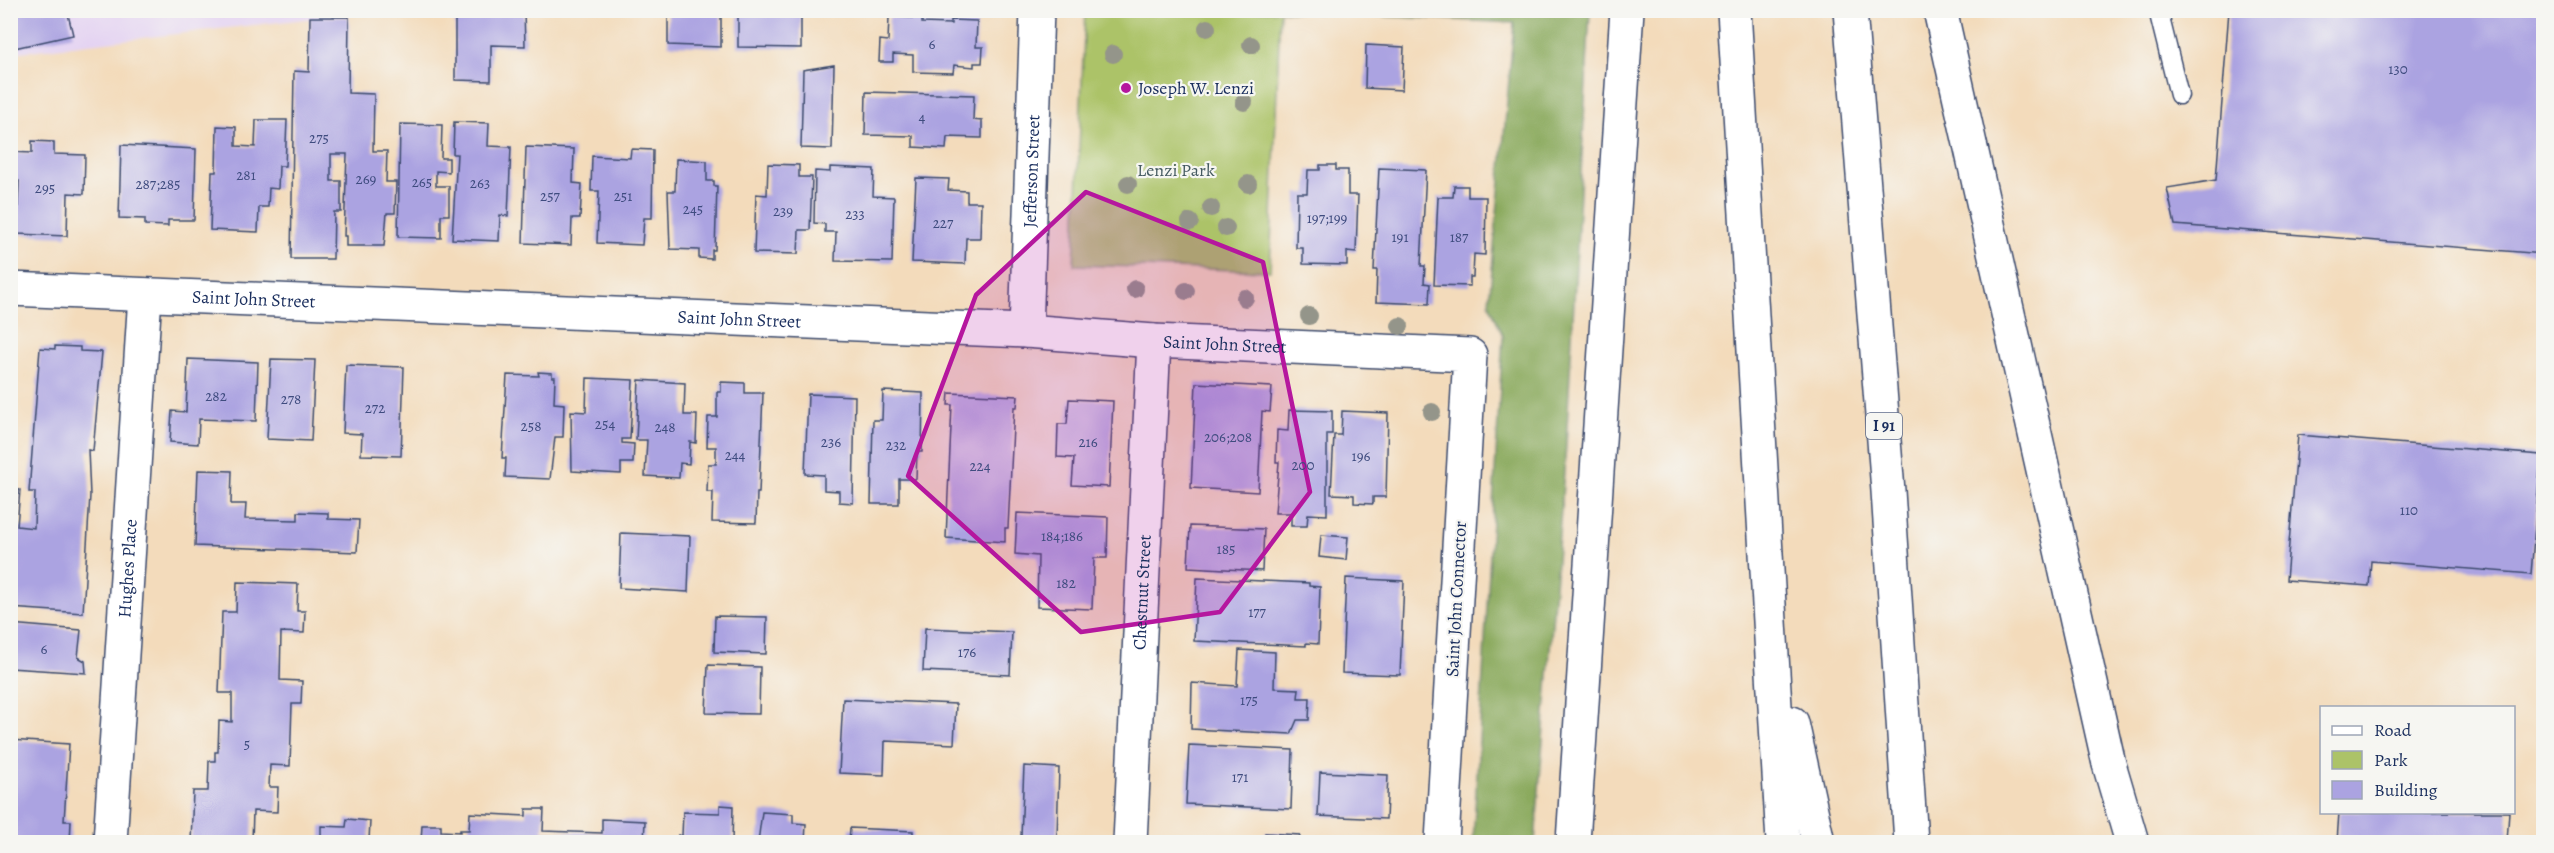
<svg xmlns="http://www.w3.org/2000/svg" width="2554" height="853" viewBox="0 0 2554 853" font-family="Alegreya,serif">
	<rect width="100%" height="100%" fill="#f6f6f2"/>
	<filter id="ink" filterUnits="userSpaceOnUse"><feTurbulence type="fractalNoise" baseFrequency=".0167" numOctaves="2"/><feDisplacementMap in="SourceGraphic" scale="12" xChannelSelector="R" yChannelSelector="G"/><feConvolveMatrix kernelMatrix="1 2 1 2 8 2 1 2 1" color-interpolation-filters="sRGB"/></filter>
	<filter id="wash" filterUnits="userSpaceOnUse"><feTurbulence type="fractalNoise" baseFrequency=".008" numOctaves="4" result="noise"/><feDisplacementMap in="SourceGraphic" scale="24" xChannelSelector="R" yChannelSelector="G"/><feGaussianBlur stdDeviation="1.35" result="paint"/><feColorMatrix in="noise" values="0 0 0 0 0 0 0 0 0 0 0 0 0 0 0 0 0 1.4 0 .05"/><feComposite in="paint" operator="in"/></filter>
	<g filter="url(#wash)">
		<rect width="100%" height="100%" fill="#f3dbbb"/>
		<!-- built -->
		<path fill="#e4d3f2" d="M11 10 376 11 11 53Z"/>
		<!-- green -->
		<path fill="#acc368" stroke="#647963" stroke-width="1.5" d="M1085 11H1280L1270 271 1074 265Z"/>
		<!-- forest -->
		<path fill="#89a95c" stroke="#526c5d" stroke-width="1.5" d="M1280 11H1590L1566 446 1535 842H1473L1503 336 1489 303 1514 23Z"/>
		<g id="blocks">
			<!-- building -->
			<g fill="#aba3e1">
				<path d="M10 10H67L73 35 10 49Z"/>
				<path d="M455 10H524L525 46 491 45V81L455 80Z"/>
				<path d="M668 10H721V47L668 45Z"/>
				<path d="M738 10H801V48L738 47Z"/>
				<path d="M2229 10H2544V254L2175 225 2167 188 2216 180Z"/>
				<path d="M310 17H349L348 93 374 94 373 151H387L386 182H396L395 213H387L384 246H346V236H344L347 154H331V181H341V212H334L333 259H291L294 71 309 72Z"/>
				<path d="M889 17 922 18V23L951 24V20L977 21 976 47H983L982 63H974V67L954 65 953 73 913 72V55L893 54V62H879L880 40 888 41Z"/>
				<path d="M1366 45 1404 47 1402 90 1365 88Z"/>
				<path d="M834 65 832 149 801 148 803 70Z"/>
				<path d="M866 92 974 95 973 120 982 121V138L947 137 946 149 913 147V136L865 135Z"/>
				<path d="M256 120H287L285 166H279L278 189 269 188 268 207H259L258 232 210 230 212 172H216L217 126 236 127V146L255 147Z"/>
				<path d="M454 122 489 123 488 146 511 147 508 216 500 215 499 241 452 239 457 154H453Z"/>
				<path d="M400 124 442 125 441 158H449V172L436 171V186H449V215H441V238L398 237Z"/>
				<path d="M32 141 54 142V154L85 155 84 194 68 193 67 236 17 234 19 181H10V152L32 153Z"/>
				<path d="M121 145 196 149 194 220H168V226L145 225V219L119 218Z"/>
				<path d="M526 147 574 149 573 183 582 184 580 218H572L571 245 523 243Z"/>
				<path d="M631 149 653 150 652 218H644L642 245 597 243 599 191H591L592 156 630 158Z"/>
				<path d="M676 159 707 161V181H714V186H717L715 250H712V259L699 258V250L670 249 668 191H675Z"/>
				<path d="M768 164 799 165V177H812L810 230H799L798 254 754 253 756 194 767 195Z"/>
				<path d="M1320 165H1336V170H1348V195H1358L1356 252 1347 251V265L1303 264V248H1296L1297 193H1307L1308 170H1320Z"/>
				<path d="M830 167 874 169 873 196 894 197 892 262 835 261 836 232H825V224L814 223 815 171 830 172Z"/>
				<path d="M1379 168 1426 170 1421 266H1425L1424 283 1430 284 1429 304 1376 302 1377 270H1374Z"/>
				<path d="M916 178 949 179 948 190 967 191V202H981L980 238H966L965 264 912 262Z"/>
				<path d="M1454 186H1468V197H1486L1485 255 1474 254 1473 277H1470V286L1434 285 1438 197H1453Z"/>
				<path d="M55 346 80 347V351L102 352 93 451 88 450 90 495 83 613 10 608V489L20 490 17 526 34 528 35 492H29L40 348 55 349Z"/>
				<path d="M188 359 258 362 256 421 199 419 198 444 170 442 172 411 186 412Z"/>
				<path d="M271 359 315 360 311 441 267 439Z"/>
				<path d="M346 365 404 367 401 456 361 455 362 434 343 433Z"/>
				<path d="M538 372 552 373V377H555L554 403 564 404 563 437H555L550 479 505 477 506 458H502L507 375 539 376Z"/>
				<path d="M587 378 633 380 630 439H622V443L634 444 633 463H621V474L572 471 571 411 586 412Z"/>
				<path d="M639 380 685 383 684 415H697L696 443 690 442 689 464 680 463 679 478 645 476 647 440H636Z"/>
				<path d="M721 382 745 383V393H763L759 493H757L756 523 712 522 713 492H707L708 464H716V447H707L708 417H717V392H721Z"/>
				<path d="M1196 383 1272 387 1270 412 1262 411 1258 492 1191 488Z"/>
				<path d="M883 391 923 393 922 452H917L916 479H899V504H871L873 420H882Z"/>
				<path d="M949 393 1018 396 1017 407H1014L1008 528H1005V542L946 538 952 405H948Z"/>
				<path d="M808 394 855 396 853 503 839 502V491L824 490V475L805 474Z"/>
				<path d="M1069 399 1113 401 1109 487 1072 485 1074 458 1057 457 1058 424H1067Z"/>
				<path d="M1289 410 1332 411V434H1327V515L1308 514 1307 526H1291V513H1275L1279 462H1276L1277 430 1288 431Z"/>
				<path d="M1342 411 1388 413 1386 497H1373V504L1354 503V495L1331 494 1334 435H1341Z"/>
				<path d="M2298 435 2541 455 2531 574 2371 561 2369 586 2286 580Z"/>
				<path d="M198 470 232 471 231 504H246L245 519 298 520V512L328 513V519L359 520 357 552 195 546Z"/>
				<path d="M1017 513 1108 517 1107 558H1094L1092 609 1037 607 1038 556 1015 554Z"/>
				<path d="M1190 526 1264 529 1262 571 1188 567Z"/>
				<path d="M621 533 690 536 688 592 619 588Z"/>
				<path d="M1321 535 1348 537 1346 560 1319 557Z"/>
				<path d="M1197 578 1309 583V586L1320 587 1318 644 1306 643V646L1194 641Z"/>
				<path d="M1346 578 1404 581 1400 675 1342 673Z"/>
				<path d="M237 582 298 584 297 611H305L304 633 281 632 280 680 302 681 301 704H292L290 766 270 765 269 787H278L277 812 253 811 252 842H191L193 791H208L209 761H215V752H218L219 721 232 722V693H219L222 612H236Z"/>
				<path d="M715 616 767 617 766 654 714 652Z"/>
				<path d="M10 624 81 630 78 657 85 661 86 673 10 668Z"/>
				<path d="M925 628 1012 632 1010 675 923 671Z"/>
				<path d="M1239 650 1275 652 1274 688 1299 689 1298 698H1310L1309 720H1297L1291 734 1191 729 1192 683 1237 686Z"/>
				<path d="M708 665 760 667 759 714 706 713Z"/>
				<path d="M843 699 956 704 954 744 885 741 884 775 839 773Z"/>
				<path d="M10 740 69 744 64 821H71L70 842H10Z"/>
				<path d="M1189 745 1293 750 1291 809 1186 804Z"/>
				<path d="M1024 766 1059 768 1057 838 1021 837Z"/>
				<path d="M1320 772 1388 775 1386 819 1318 816Z"/>
				<path d="M720 805 733 806 732 842H678V835L682 836 683 812 720 813Z"/>
				<path d="M526 809H544L543 831 602 833V819L645 821 644 842H421L422 825H441V831L460 832V830H469L470 813 526 816Z"/>
				<path d="M762 812 793 814V823L806 824 805 842H758Z"/>
				<path d="M2339 812H2509L2507 842H2337Z"/>
				<path d="M347 819 370 821 369 840 385 842H321V826L346 827Z"/>
				<path d="M850 828 913 831V842H849Z"/>
				<path d="M1265 833 1300 835 1299 842H1265Z"/>
			</g>
		</g>
	</g>
	<g filter="url(#ink)">
		<use href="#blocks" fill-opacity="0" stroke="#3b496c" stroke-width="1.5"/>
		<g fill="none" stroke-linecap="round" stroke-linejoin="round">
			<!-- lane casing -->
			<g stroke="#3b496c" stroke-width="21">
				<path id="lane" d="M2158 10 2179 95"/>
			</g>
			<!-- street casing -->
			<g stroke="#3b496c" stroke-width="36">
				<g id="street">
					<path id="s1" d="M10 289 1026 331 1154 341 1470 355 1442 842"/>
					<path id="s2" d="M1026 331 1037 10"/>
					<path id="s3" d="M110 842 145 295"/>
					<path id="s4" d="M1130 842 1154 341"/>
				</g>
			</g>
			<!-- highway casing -->
			<g stroke="#3b496c" stroke-width="36">
				<g id="highway">
					<path d="M1734 10 1783 842"/>
					<path d="M1850 10 1888 491 1911 842"/>
					<path d="M1940 10 2109 764 2132 842"/>
					<path d="M1792 723 1818 842"/>
					<path d="M1573 842 1627 10"/>
				</g>
			</g>
			<!-- lane -->
			<use href="#lane" stroke="#fff" stroke-width="18"/>
			<!-- street -->
			<use href="#street" stroke="#fff" stroke-width="33"/>
			<!-- highway -->
			<use href="#highway" stroke="#fff" stroke-width="33"/>
		</g>
		<!-- trees -->
		<g fill="#94958a">
			<circle cx="1207" cy="28" r="9"/>
			<circle cx="1251" cy="45" r="9"/>
			<circle cx="1113" cy="54" r="9"/>
			<circle cx="1244" cy="102" r="9"/>
			<circle cx="1128" cy="184" r="9"/>
			<circle cx="1248" cy="184" r="9"/>
			<circle cx="1211" cy="208" r="9"/>
			<circle cx="1190" cy="222" r="9"/>
			<circle cx="1226" cy="228" r="9"/>
			<circle cx="1135" cy="289" r="9"/>
			<circle cx="1186" cy="291" r="9"/>
			<circle cx="1245" cy="298" r="9"/>
			<circle cx="1309" cy="316" r="9"/>
			<circle cx="1400" cy="326" r="9"/>
			<circle cx="1432" cy="412" r="9"/>
		</g>
	</g>
	<!-- marked area -->
	<path fill="#b5179e" fill-opacity="0.2" stroke="#b5179e" stroke-width="4.5" stroke-linejoin="round" d="M1086 192 1263 262 1310 492 1220 612 1081 632 908 476 976 295Z"/>
	<!-- markers -->
	<circle fill="#b5179e" stroke="#f6f6f2" stroke-width="2" cx="1126" cy="88" r="6"/>
	<g text-anchor="middle" dominant-baseline="central" stroke-width="4.5" stroke-linejoin="round" paint-order="stroke">
		<!-- number labels -->
		<g font-size="15" fill="#3f4c7f">
			<text x="932" y="44">6</text>
			<text x="2398" y="69">130</text>
			<text x="922" y="117">4</text>
			<text x="319" y="138">275</text>
			<text x="246" y="175">281</text>
			<text x="366" y="179">269</text>
			<text x="422" y="182">265</text>
			<text x="480" y="183">263</text>
			<text x="158" y="184">287;285</text>
			<text x="45" y="188">295</text>
			<text x="550" y="196">257</text>
			<text x="623" y="196">251</text>
			<text x="693" y="209">245</text>
			<text x="783" y="211">239</text>
			<text x="855" y="214">233</text>
			<text x="1327" y="218">197;199</text>
			<text x="943" y="223">227</text>
			<text x="1400" y="237">191</text>
			<text x="1459" y="237">187</text>
			<text x="216" y="396">282</text>
			<text x="291" y="399">278</text>
			<text x="375" y="408">272</text>
			<text x="605" y="424">254</text>
			<text x="531" y="426">258</text>
			<text x="665" y="427">248</text>
			<text x="1228" y="437">206;208</text>
			<text x="831" y="442">236</text>
			<text x="1088" y="442">216</text>
			<text x="896" y="445">232</text>
			<text x="735" y="455">244</text>
			<text x="1361" y="456">196</text>
			<text x="1303" y="465">200</text>
			<text x="980" y="466">224</text>
			<text x="2409" y="510">110</text>
			<text x="1062" y="536">184;186</text>
			<text x="1226" y="549">185</text>
			<text x="1066" y="583">182</text>
			<text x="1257" y="612">177</text>
			<text x="44" y="649">6</text>
			<text x="967" y="652">176</text>
			<text x="1249" y="700">175</text>
			<text x="247" y="744">5</text>
			<text x="1240" y="777">171</text>
		</g>
		<!-- shield labels -->
		<rect fill="#f6f6f2" stroke="#5d6b8a" stroke-width="1.5" x="1866" y="413" width="36" height="26" rx="4.5"/>
		<g font-size="16" font-weight="bold" fill="#1b2f5e">
			<text x="1884" y="426">I 91</text>
		</g>
		<!-- poi labels -->
		<g font-size="18" fill="#1b2f5e" stroke="#f6f6f2" text-anchor="start">
			<text x="1138" y="88">Joseph W. Lenzi</text>
		</g>
		<!-- park labels -->
		<g font-size="18" fill="#465b61" stroke="#f6f6f2">
			<text x="1176" y="170">Lenzi Park</text>
		</g>
		<!-- street labels -->
		<g font-size="18" fill="#1b2f5e" stroke="#f6f6f2">
			<text stroke="none"><textPath href="#s2" startOffset="160">Jefferson Street</textPath></text>
			<text stroke="none"><textPath href="#s1" startOffset="244">Saint John Street</textPath></text>
			<text stroke="none"><textPath href="#s1" startOffset="730">Saint John Street</textPath></text>
			<text stroke="none"><textPath href="#s1" startOffset="1216">Saint John Street</textPath></text>
			<text stroke="none"><textPath href="#s3" startOffset="274">Hughes Place</textPath></text>
			<text stroke="none"><textPath href="#s4" startOffset="250">Chestnut Street</textPath></text>
			<text transform="translate(1456 599) rotate(-87)">Saint John Connector</text>
		</g>
	</g>
	<!-- margin -->
	<rect width="2554" height="853" fill="none" stroke="#f6f6f2" stroke-width="36"/>
	<!-- legend -->
	<rect x="2320" y="706" width="195" height="108" fill="#f6f6f2" stroke="#9ea6b7" stroke-width="1.5"/>
	<rect x="2332" y="726" width="30" height="9" fill="#ffffff" stroke="#9ea6b7" stroke-width="1.5"/>
	<text x="2374" y="736" font-size="18" fill="#1b2f5e">Road</text>
	<rect x="2332" y="751" width="30" height="18" fill="#acc368" stroke="#9ea6b7" stroke-width="1.5"/>
	<text x="2374" y="766" font-size="18" fill="#1b2f5e">Park</text>
	<rect x="2332" y="781" width="30" height="18" fill="#aba3e1" stroke="#9ea6b7" stroke-width="1.5"/>
	<text x="2374" y="796" font-size="18" fill="#1b2f5e">Building</text>
</svg>
